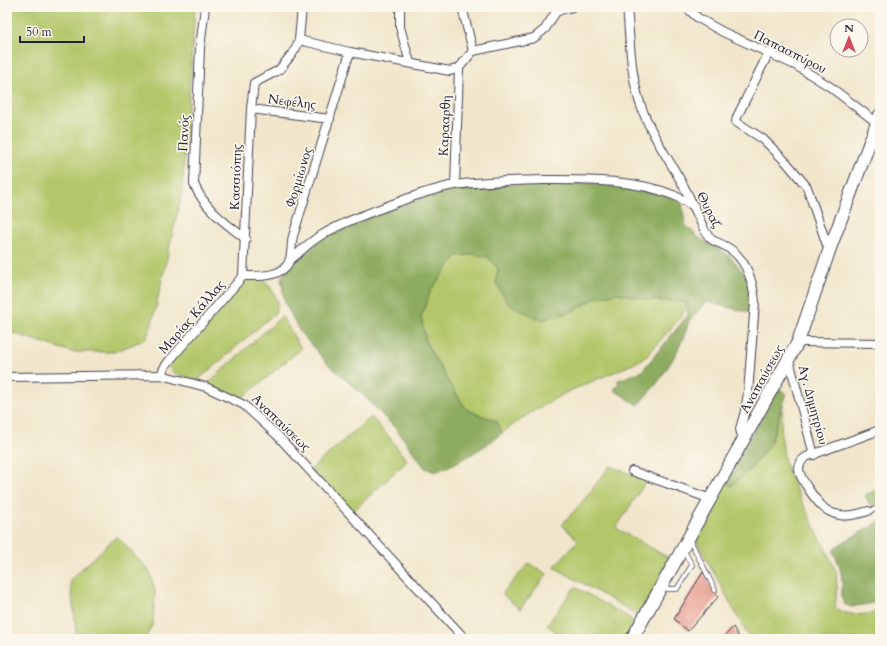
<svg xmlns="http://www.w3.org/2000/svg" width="887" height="646" viewBox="0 0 887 646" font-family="Cardo,serif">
	<rect width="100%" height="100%" fill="#fbf7ec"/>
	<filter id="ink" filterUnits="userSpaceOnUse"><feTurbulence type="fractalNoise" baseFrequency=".025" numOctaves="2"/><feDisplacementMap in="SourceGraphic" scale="8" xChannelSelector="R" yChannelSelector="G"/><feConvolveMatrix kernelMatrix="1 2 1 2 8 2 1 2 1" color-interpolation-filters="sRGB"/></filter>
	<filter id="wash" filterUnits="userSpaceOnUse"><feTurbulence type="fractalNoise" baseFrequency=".012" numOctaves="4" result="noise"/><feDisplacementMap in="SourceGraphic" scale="16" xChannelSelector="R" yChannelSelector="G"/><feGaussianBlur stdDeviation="0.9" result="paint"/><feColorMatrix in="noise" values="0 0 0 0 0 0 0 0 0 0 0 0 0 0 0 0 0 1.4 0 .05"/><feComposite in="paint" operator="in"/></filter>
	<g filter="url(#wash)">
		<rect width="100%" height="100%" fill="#f1e6cb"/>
		<!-- green -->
		<g fill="#b3c76b" stroke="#6a7453">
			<path d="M7 7H195L182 192 152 324 146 339 114 352H72L7 331Z"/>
			<path d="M475 254 488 257 498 269 496 283 573 311 597 297 618 293 649 300 687 302 685 310 671 328 646 357 633 364 565 393 527 415 502 433 497 421 467 410 450 384 427 345 421 317 431 290 447 268 457 256Z"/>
			<path d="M247 279H257L265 282 271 288 278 302 275 313 197 381 174 373 169 368 170 362 240 284Z"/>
			<path d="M282 316 301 349 242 398 207 384Z"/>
			<path d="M783 404 781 433 785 464 795 488 828 554 836 572 837 589 835 608C850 617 863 615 880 612V639H750L694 537 725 481 731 486 771 442Z"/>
			<path d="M371 417 389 437 407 461 351 513 311 469Z"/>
			<path d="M610 466 647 480 616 528 669 558 649 599 638 615 554 567 578 540 562 525 587 496Z"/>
			<path d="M117 536 150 572 155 592 153 624 145 639H77L70 580Z"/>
			<path d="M529 563 547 574 520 609 502 594Z"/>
			<path d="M575 587 631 619 633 625 627 639H565L547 625Z"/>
		</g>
		<!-- forest -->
		<g fill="#8eac5f" stroke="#58674d">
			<path d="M587 183C621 186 651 188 682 202L685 224 699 238 730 256 746 276 751 292 752 313 706 302 689 321 683 339 673 359 658 382 638 405 614 390 619 383 617 381 642 371 688 315 687 302 649 300 618 293 597 297 573 311 542 320 508 304 496 283 498 269 488 257 475 254 457 256 447 268 431 290 421 317 427 345 450 384 467 410 497 421 502 433C481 450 460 462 435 472L425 468 397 430 363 395 327 363 300 332 285 303 281 278 291 266 320 239 369 217 442 191 483 185Z"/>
			<path d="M778 387 786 394 771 442 753 467 731 486 725 481Z"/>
			<path d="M880 488V504L870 506 865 495Z"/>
			<path d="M880 521V602L851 607 844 604C840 596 843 588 842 579 841 569 837 560 833 551L837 546Z"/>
		</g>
		<g id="blocks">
			<!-- building -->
			<g fill="#e28b7d">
				<path d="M703 572 718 597 688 631 674 619Z"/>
				<path d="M733 627 740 639H722Z"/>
			</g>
		</g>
	</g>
	<g filter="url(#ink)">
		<use href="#blocks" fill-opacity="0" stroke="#413f51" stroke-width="1"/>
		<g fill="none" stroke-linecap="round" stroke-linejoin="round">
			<!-- lane casing -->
			<g stroke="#413f51" stroke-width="5.5">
				<g id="lane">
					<path d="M868 511 880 508"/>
					<path d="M690 540 715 590"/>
					<path d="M663 589H677L692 565 684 551"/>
				</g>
			</g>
			<!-- street casing -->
			<g stroke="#413f51" stroke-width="10">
				<g id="street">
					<path d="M205 7 200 48 194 184C204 208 226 224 246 239"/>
					<path d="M400 7V27L410 63"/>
					<path d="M462 7 473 51"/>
					<path d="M627 7C630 38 630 70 639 100 648 130 667 156 682 183 690 198 697 214 704 229 712 244 715 240 727 247 746 258 753 282 755 302L748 393 745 411 740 429 741 433 744 440"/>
					<path d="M686 7 698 18 723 32 795 65 829 86 880 125"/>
					<path d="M299 40 350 52 450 71 459 68 473 51 534 38 545 29 556 12 563 9 572 7"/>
					<path d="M768 54 737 117 736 122 763 139 787 163 807 187 829 251"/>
					<path d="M251 109 330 119"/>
					<path d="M455 185 459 68"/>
					<path d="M289 261C299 253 308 243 320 236 347 220 379 209 409 198 424 193 440 187 456 185 485 181 515 181 544 180 587 180 632 179 673 195 680 198 687 203 694 206"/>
					<path d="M243 276 251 109 254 83 279 70 292 54 296 48 299 40 302 7"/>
					<path d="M243 276C258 276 281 278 289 262 292 256 291 244 293 236L350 52"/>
					<path d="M798 342 880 343"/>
					<path d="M789 360 814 455"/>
					<path d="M161 375 164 368 169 361 243 276"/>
					<path d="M7 377 161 375 206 387 244 405 278 436 465 639"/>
					<path d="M632 471 711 499"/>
					<path d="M868 511C859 514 849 517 840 515 833 514 825 510 821 505 815 499 800 479 799 470 799 464 801 460 806 457L880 430"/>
				</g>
			</g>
			<!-- secondary casing -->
			<g stroke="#413f51" stroke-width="14">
				<path id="secondary" d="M632 639 798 342 829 251 880 115"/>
			</g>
			<!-- lane -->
			<use href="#lane" stroke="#fff" stroke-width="4"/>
			<!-- street -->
			<use href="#street" stroke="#fff" stroke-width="8"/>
			<!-- secondary -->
			<use href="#secondary" stroke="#fff" stroke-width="12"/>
		</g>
	</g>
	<g text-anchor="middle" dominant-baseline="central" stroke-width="3.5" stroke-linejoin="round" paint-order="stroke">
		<!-- street labels -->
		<g font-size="13" fill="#22223b" stroke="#fbf7ec">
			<text transform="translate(790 52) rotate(27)">Παπασπύρου</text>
			<text transform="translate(292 102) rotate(7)">Νεφέλης</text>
			<text transform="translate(445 126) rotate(-87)">Καρααρθη</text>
			<text transform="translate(184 133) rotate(-87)">Πανός</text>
			<text transform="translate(236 177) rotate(-88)">Κασσιόπης</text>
			<text transform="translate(299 177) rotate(-73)">Φορμίωνος</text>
			<text transform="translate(709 210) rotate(63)">Θυραζ</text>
			<text transform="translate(192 317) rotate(-49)">Μαρίας Κάλλας</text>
			<text transform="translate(762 379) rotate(-61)">Αναπαύσεως</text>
			<text transform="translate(813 405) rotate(75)">Αγ. Δημητρίου</text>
			<text transform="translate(281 423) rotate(44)">Αναπαύσεως</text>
		</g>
	</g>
	<!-- margin -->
	<rect width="887" height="646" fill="none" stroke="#fbf7ec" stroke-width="24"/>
	<!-- north arrow -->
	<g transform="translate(849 38)"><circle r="19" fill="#fbf7ec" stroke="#a4a2a5"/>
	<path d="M0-3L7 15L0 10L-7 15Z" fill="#d1495b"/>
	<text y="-6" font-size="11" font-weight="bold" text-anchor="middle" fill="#22223b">N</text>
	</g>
	<!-- scale -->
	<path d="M20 36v6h64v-6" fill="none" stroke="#22223b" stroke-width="2"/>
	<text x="26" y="36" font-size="12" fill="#22223b" stroke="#fbf7ec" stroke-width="3" paint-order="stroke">50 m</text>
</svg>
